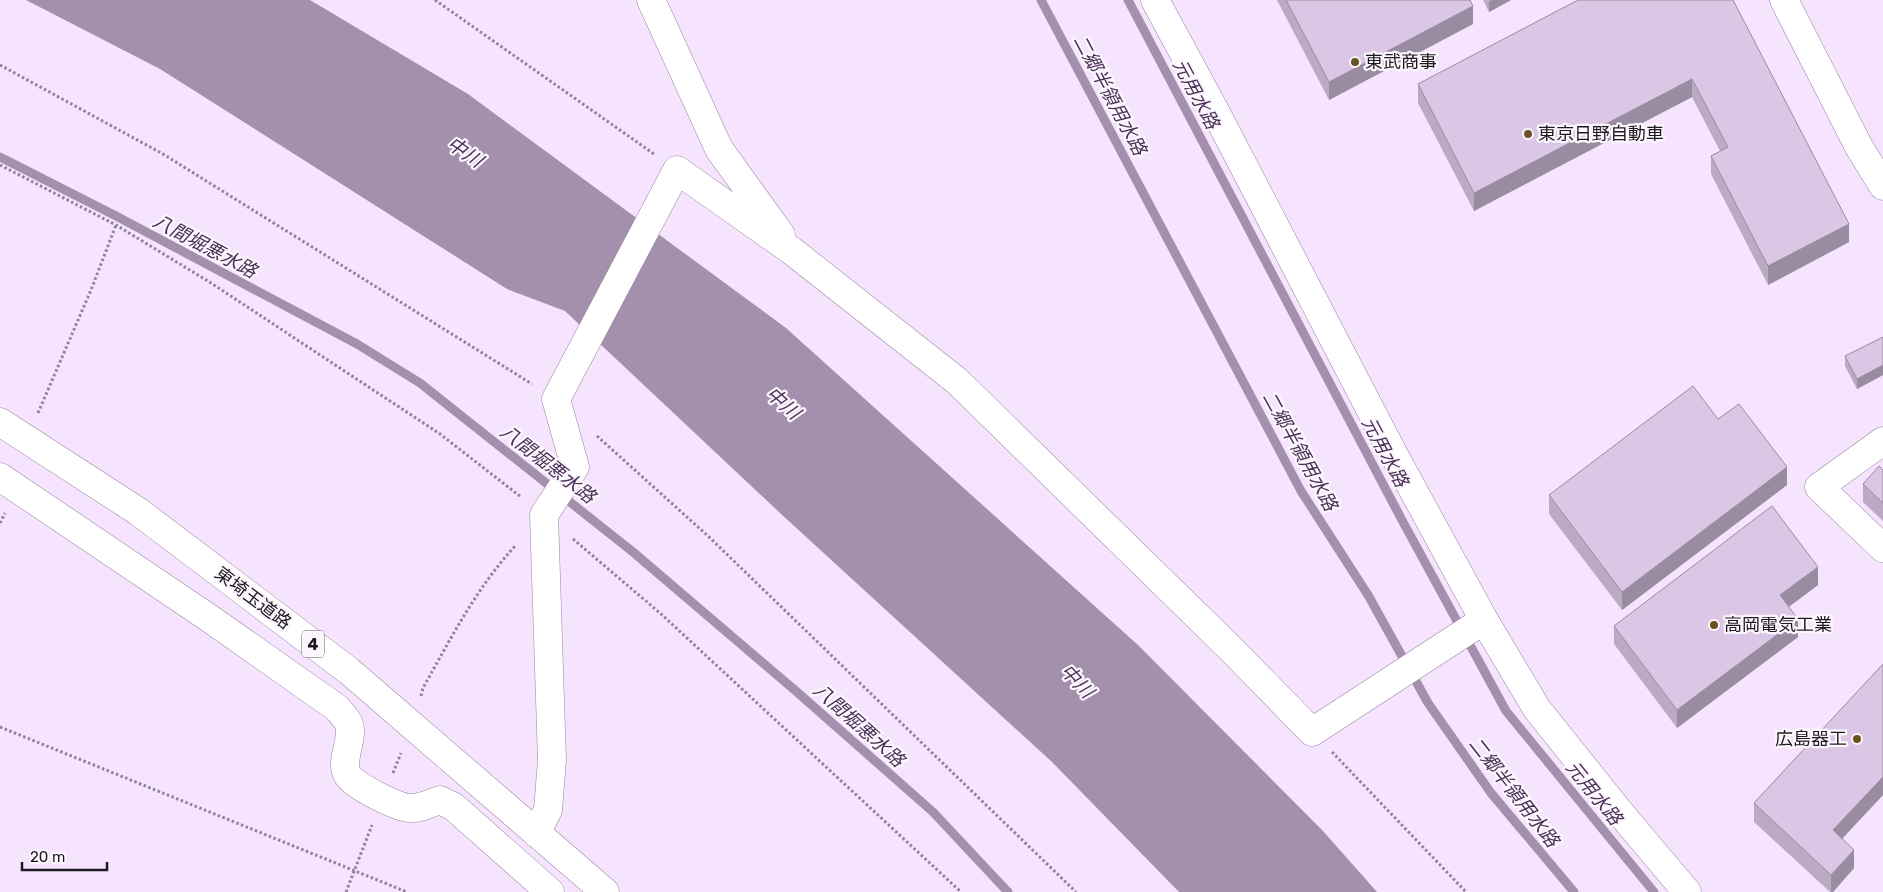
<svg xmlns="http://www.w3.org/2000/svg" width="1883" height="892" viewBox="0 0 1883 892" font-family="Rubik,'Noto Sans JP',sans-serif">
	<rect width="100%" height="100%" fill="#f6e4fe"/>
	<!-- water -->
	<path fill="#a490ad" d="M26 0H310L468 94 786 328 1138 645 1323 831 1377 892H1179L1052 762 780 513 565 311 507 289 160 69Z"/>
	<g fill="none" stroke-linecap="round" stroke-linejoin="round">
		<!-- stream -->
		<g stroke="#a490ad" stroke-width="9">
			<path d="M1041 0 1301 491 1368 595 1428 703 1491 793 1574 892"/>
			<path d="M1128 0 1403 522 1506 711 1654 892"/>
			<path d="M0 157 118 217 357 344 420 383 633 552 797 692 933 812 1008 892"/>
		</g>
		<!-- minor casing -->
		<g stroke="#96869d" stroke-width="29">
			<g id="minor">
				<path d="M651 0 719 149 781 235"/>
				<path d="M1155 0 1215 111 1394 455 1484 620 1537 709 1617 809 1687 892"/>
				<path d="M1883 441 1819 487 1883 548"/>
				<path d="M0 477 209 618 337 708C341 713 347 719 349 724 354 740 340 759 347 774 352 785 398 808 410 808 419 809 431 803 440 800L454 807 550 892"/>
				<path d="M536 833 548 810 552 760 544 515 575 467 556 399 677 170 792 251 957 381 1234 652 1312 732 1484 620"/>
			</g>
		</g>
		<!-- tertiary casing -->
		<g stroke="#96869d" stroke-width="29">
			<path id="tertiary" d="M1784 0 1859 147 1883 186"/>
		</g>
		<!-- trunk casing -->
		<g stroke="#96869d" stroke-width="29">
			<path id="trunk" d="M0 422 139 512 349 671 605 892"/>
		</g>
		<!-- path -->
		<g stroke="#908395" stroke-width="3" stroke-dasharray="2.5 2.5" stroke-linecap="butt">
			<path d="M435 0 654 154"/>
			<path d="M0 65 163 154 532 384"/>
			<path d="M0 165 116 225 211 283 440 434 521 497"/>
			<path d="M38 413 91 290 116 225"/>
			<path d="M597 436 708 536 1076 892"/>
			<path d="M0 523 5 513"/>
			<path d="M573 539 660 613 961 892"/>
			<path d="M421 696 423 688C451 638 477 587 516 545"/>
			<path d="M0 727 407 892"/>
			<path d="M1332 752 1466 892"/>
			<path d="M393 773 401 753"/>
			<path d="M346 892 372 825"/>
		</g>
		<!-- minor -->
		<use href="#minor" stroke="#fff" stroke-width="28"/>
		<!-- tertiary -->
		<use href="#tertiary" stroke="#fff" stroke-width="28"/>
		<!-- trunk -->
		<use href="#trunk" stroke="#fff" stroke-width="28"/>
	</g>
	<!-- wall -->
	<g fill="#bcaac5">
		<path d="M1277 0H1470L1473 24 1329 100Z"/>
		<path d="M1483 0H1511L1489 12Z"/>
		<path d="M1733 0 1849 242 1768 285 1711 174V156L1720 151 1692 97 1474 211 1418 103V84Z"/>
		<path d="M1883 337V375L1857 389 1845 366V356Z"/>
		<path d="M1718 419 1787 485 1622 610 1549 514V495Z"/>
		<path d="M1883 470V521L1863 502V484Z"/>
		<path d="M1818 585 1789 607 1798 637 1677 728 1614 644V626Z"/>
		<path d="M1883 664V795L1843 838 1854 868 1833 892H1830L1754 822V803Z"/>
	</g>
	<!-- shaded-wall -->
	<g fill="#998ba0">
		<path d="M1492 0H1511L1489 12V2Z"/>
		<path d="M1473 6V24L1329 100V82Z"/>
		<path d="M1692 79V97L1474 211V193Z"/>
		<path d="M1849 224V242L1768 285V266Z"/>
		<path d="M1883 365V375L1857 389V379Z"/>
		<path d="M1787 467V485L1622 610V592Z"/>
		<path d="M1818 567V585L1780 613V595Z"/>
		<path d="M1798 619V637L1677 728V710Z"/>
		<path d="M1883 777V795L1833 848V830Z"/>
		<path d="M1854 850V868L1833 892H1831V875Z"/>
	</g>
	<!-- building -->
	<g fill="#dbc6e5" stroke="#998ba0">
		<path d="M1286 0H1470L1473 6 1329 82Z"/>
		<path d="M1578 0H1733L1849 224 1768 266 1711 156 1728 147 1692 79 1474 193 1418 84Z"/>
		<path d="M1883 337V365L1857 379 1845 356Z"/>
		<path d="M1693 386 1718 419 1739 404 1787 467 1622 592 1549 495Z"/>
		<path d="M1879 466 1883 470V503L1863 484Z"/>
		<path d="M1772 506 1818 567 1780 595 1798 619 1677 710 1614 626Z"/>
		<path d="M1883 664V777L1833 830 1854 850 1831 875 1754 803Z"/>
	</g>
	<!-- markers -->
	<g fill="#695121" stroke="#fbf7fd" stroke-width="2">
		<circle cx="1355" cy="62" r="5"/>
		<circle cx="1528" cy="134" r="5"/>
		<circle cx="1714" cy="625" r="5"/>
		<circle cx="1857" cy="739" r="5"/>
	</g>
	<g text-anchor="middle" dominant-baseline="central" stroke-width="4.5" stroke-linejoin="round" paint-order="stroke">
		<!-- shield labels -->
		<rect fill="#fbf7fd" stroke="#605b63" stroke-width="1" x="302" y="630.5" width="22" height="27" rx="4"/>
		<g font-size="16" font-weight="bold" fill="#1e1821">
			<text x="313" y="644">4</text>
		</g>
		<!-- poi labels -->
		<g font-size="18" fill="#1e1821" stroke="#fbf7fd" text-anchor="start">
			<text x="1365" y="62">東武商事</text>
			<text x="1538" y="134">東京日野自動車</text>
			<text x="1724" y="625">高岡電気工業</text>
			<text x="1847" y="739" text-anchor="end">広島器工</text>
		</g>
		<!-- street labels -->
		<g font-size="18" fill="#1e1821" stroke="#fbf7fd">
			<text transform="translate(253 598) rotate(37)">東埼玉道路</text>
		</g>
		<!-- water labels -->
		<g font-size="19" font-style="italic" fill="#4e305a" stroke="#fbf7fd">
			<text transform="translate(1196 94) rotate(62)">元用水路</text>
			<text transform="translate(1110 95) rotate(62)">二郷半領用水路</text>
			<text transform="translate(465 152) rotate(34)">中川</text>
			<text transform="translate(205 246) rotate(28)">八間堀悪水路</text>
			<text transform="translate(783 403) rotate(41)">中川</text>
			<text transform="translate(1300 451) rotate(61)">二郷半領用水路</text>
			<text transform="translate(1385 452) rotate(62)">元用水路</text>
			<text transform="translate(548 464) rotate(38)">八間堀悪水路</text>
			<text transform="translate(1077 681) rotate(46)">中川</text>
			<text transform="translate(859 725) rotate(42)">八間堀悪水路</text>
			<text transform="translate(1514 792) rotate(52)">二郷半領用水路</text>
			<text transform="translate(1594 793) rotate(51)">元用水路</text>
		</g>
	</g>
	<!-- scale -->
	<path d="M22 862v8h85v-8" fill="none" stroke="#1e1821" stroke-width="2.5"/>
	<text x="30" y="862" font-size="15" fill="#1e1821" stroke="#fbf7fd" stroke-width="4" paint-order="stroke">20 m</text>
</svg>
